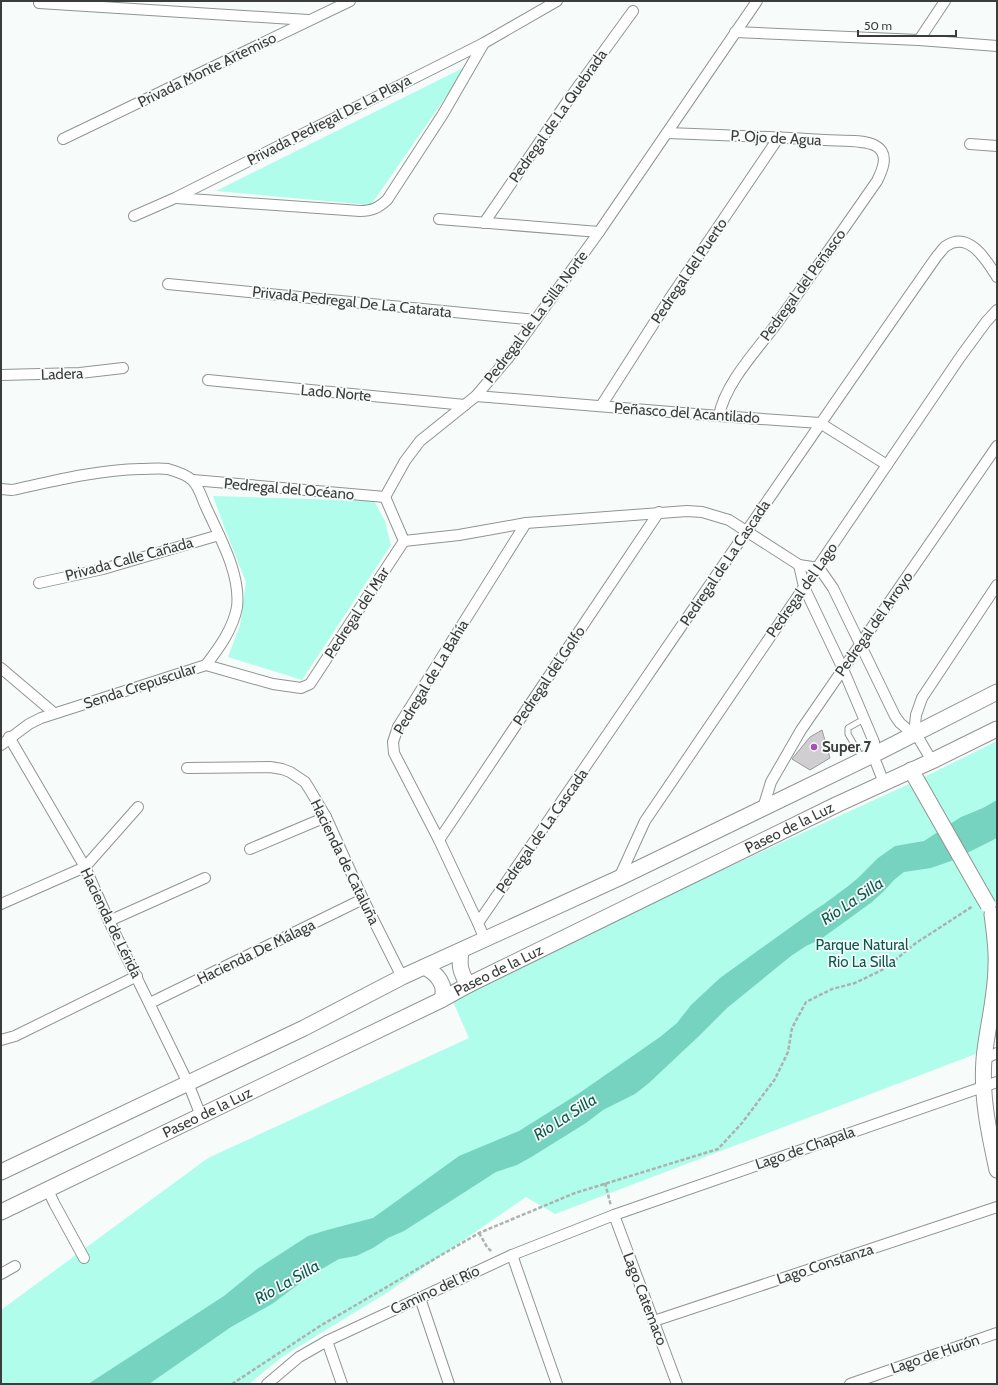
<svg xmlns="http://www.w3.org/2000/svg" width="998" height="1385" viewBox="0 0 998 1385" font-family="Cabin,sans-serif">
	<rect width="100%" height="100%" fill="#f7fbfa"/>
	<!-- green -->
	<g fill="#b0fdeb">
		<path d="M467 66 371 205 216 191Z"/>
		<path d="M213 496 374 501 385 521 391 545 302 680 228 657 240 625 246 582 225 529Z"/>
		<path d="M997 741V1037L981 1052 555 1214 526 1197 388 1292 282 1357 249 1384H1V1310L208 1158 469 1038 450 995 922 778Z"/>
	</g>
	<!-- water -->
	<path fill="#76d3c0" d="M997 800V838L951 861 931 868 904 872 894 880 884 891 872 902 821 939 806 946 791 956 727 1008 699 1036 649 1083 635 1094 603 1110 586 1123 533 1156 517 1165 496 1172 404 1231 388 1238 373 1248 356 1256 339 1259 308 1277 272 1304 231 1327 149 1384H88L224 1296 257 1269 308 1236 327 1230 373 1218 459 1156 519 1131 578 1094 660 1037 677 1023 691 1005 720 978 809 914 824 904 847 887 858 878 878 858 895 846 924 841 961 817 983 808Z"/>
	<!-- building -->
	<path fill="#d0ced0" stroke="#9b999b" d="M822 730 830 758 810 770 792 759 810 737Z"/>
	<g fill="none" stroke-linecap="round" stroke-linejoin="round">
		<!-- lane casing -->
		<g stroke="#909493" stroke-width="7">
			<path id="lane" d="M862 758 848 734V728L864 719"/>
		</g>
		<!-- street casing -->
		<g stroke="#909493" stroke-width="12">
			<g id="street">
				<path d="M39 3 308 20"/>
				<path d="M735 32 919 40 997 46"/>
				<path d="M919 40 945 1"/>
				<path d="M667 133C720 135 772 137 825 140 839 141 864 139 876 146 890 154 882 171 877 181 845 227 813 273 780 319 760 347 725 382 719 416"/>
				<path d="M63 139 350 1"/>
				<path d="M970 144 997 146"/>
				<path d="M176 198 360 211C372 211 378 208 387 200L443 114 484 43"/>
				<path d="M134 216 175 198 484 43 557 1"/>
				<path d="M439 219 599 232"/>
				<path d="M484 223 569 99 633 11"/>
				<path d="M168 284 536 320"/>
				<path d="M1 375 80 373 123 368"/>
				<path d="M208 380 465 405"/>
				<path d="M476 396 719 416 820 423 887 465"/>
				<path d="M601 406 670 298 779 137"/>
				<path d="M193 480 385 497"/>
				<path d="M1 489 12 490C54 481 97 470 140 469 149 469 159 468 168 469 175 471 186 474 192 480 199 486 202 499 206 507 219 536 241 574 237 607 233 629 219 648 206 665"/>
				<path d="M385 497 404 541 459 535 526 523 687 511 702 512 729 520 799 565 819 568 833 588 895 716 900 723 919 739 932 761"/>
				<path d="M385 497 405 461 420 441 476 396 509 357 599 232 757 1"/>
				<path d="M799 565 804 587 843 669 874 742 875 760 884 783"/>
				<path d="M39 583 103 569 219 535"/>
				<path d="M1 668 54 713"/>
				<path d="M914 735 916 715 922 698 997 585"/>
				<path d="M9 737 85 867 109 921 188 1083 201 1116"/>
				<path d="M1 745 29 724 41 718 206 665 273 684 301 688 310 684 404 541"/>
				<path d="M187 768 270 767 282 769 290 772 305 782 310 790 326 817 363 899 402 977"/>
				<path d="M763 808 771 782 801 730 997 446"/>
				<path d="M439 840 659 512"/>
				<path d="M250 849 326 817"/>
				<path d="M619 878 645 821 961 356 986 322 997 310"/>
				<path d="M1 904 85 867 138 807"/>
				<path d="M109 921 205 878"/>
				<path d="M478 923 439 840 394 753 393 742 398 727 526 523"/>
				<path d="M485 940 478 923C631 701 782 477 937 256 940 253 943 248 946 246 969 230 987 261 997 277"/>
				<path d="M150 1003 363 899"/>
				<path d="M1 1040 15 1036 137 976"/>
				<path d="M984 1059 997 1053"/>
				<path d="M48 1190 54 1203 84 1258"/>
				<path d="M614 1215 677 1384"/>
				<path d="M512 1255 557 1384"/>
				<path d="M1 1274 15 1266"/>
				<path d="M420 1298 449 1384"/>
				<path d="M654 1321 997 1207"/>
				<path d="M327 1341 342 1384"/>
				<path d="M267 1384 299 1357 327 1341 512 1255 614 1215 997 1082"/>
				<path d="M850 1384 997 1333"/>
			</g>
		</g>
		<!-- secondary casing -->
		<g stroke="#909493" stroke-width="17">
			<g id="secondary">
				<path d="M911 770 981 893"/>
				<path d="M992 914C994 931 997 948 996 965 996 997 987 1027 984 1059 981 1097 989 1133 997 1170"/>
				<path d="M461 951C459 966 460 971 468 985"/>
				<path d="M424 967C437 973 448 986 441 1000"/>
				<path d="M1 1172 304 1028 402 977 619 878 875 754 997 692"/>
				<path id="s1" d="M1 1212 441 1000 468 985 838 804 932 761 997 729"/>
			</g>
		</g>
		<!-- path -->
		<g stroke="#adb1b0" stroke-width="2.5" stroke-dasharray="4 2" stroke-linecap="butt">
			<path d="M605 1183 611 1206"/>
			<path d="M479 1233 487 1247 492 1252"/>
			<path d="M232 1384 320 1326 479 1233 575 1193 718 1149 742 1123 775 1079 788 1052 792 1028 806 1002 832 989 855 983 884 969 916 943 973 906"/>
		</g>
		<!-- lane -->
		<use href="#lane" stroke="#fff" stroke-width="5"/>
		<!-- street -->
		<use href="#street" stroke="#fff" stroke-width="10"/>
		<!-- secondary -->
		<use href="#secondary" stroke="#fff" stroke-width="15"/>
		<!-- secondary-bridge casing -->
		<g stroke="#909493" stroke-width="17" stroke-linecap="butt">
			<path id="secondary-bridge" d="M981 893 988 905"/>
		</g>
		<!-- secondary-bridge -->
		<use href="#secondary-bridge" stroke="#fff" stroke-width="15"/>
	</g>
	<!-- markers -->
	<circle fill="#ab4eb9" stroke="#f7fbfa" stroke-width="1.5" cx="814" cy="747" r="4"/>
	<g text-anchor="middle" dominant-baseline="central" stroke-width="3.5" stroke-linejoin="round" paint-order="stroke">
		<!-- street labels -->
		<g font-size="15" fill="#3b3d3c" stroke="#f7fbfa">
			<text transform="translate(207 70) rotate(-26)">Privada Monte Artemiso</text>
			<text transform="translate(558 116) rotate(-55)">Pedregal de La Quebrada</text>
			<text transform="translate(329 120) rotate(-27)">Privada Pedregal De La Playa</text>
			<text transform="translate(776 138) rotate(3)">P. Ojo de Agua</text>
			<text transform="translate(689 271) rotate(-56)">Pedregal del Puerto</text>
			<text transform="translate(803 285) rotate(-54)">Pedregal del Peñasco</text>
			<text transform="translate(352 302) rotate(6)">Privada Pedregal De La Catarata</text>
			<text transform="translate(536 317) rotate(-53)">Pedregal de La Silla Norte</text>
			<text transform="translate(62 374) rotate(-2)">Ladera</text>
			<text transform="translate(336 393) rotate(5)">Lado Norte</text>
			<text transform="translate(687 413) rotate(4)">Peñasco del Acantilado</text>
			<text transform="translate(289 489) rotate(5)">Pedregal del Océano</text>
			<text transform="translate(129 559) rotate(-15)">Privada Calle Cañada</text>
			<text transform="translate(725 563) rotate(-56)">Pedregal de La Cascada</text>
			<text transform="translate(802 590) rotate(-55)">Pedregal del Lago</text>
			<text transform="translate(357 613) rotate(-57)">Pedregal del Mar</text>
			<text transform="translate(874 624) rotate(-55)">Pedregal del Arroyo</text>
			<text transform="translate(549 676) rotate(-56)">Pedregal del Golfo</text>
			<text transform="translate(431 677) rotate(-59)">Pedregal de La Bahía</text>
			<text transform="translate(140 686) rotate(-18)">Senda Crepuscular</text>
			<text stroke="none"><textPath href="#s1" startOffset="877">Paseo de la Luz</textPath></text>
			<text transform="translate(542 831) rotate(-55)">Pedregal de La Cascada</text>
			<text transform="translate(345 862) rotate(64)">Hacienda de Cataluña</text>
			<text transform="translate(111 923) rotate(64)">Hacienda de Lérida</text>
			<text transform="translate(256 952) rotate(-26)">Hacienda De Málaga</text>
			<text stroke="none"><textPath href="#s1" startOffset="553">Paseo de la Luz</textPath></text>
			<text stroke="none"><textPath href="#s1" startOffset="229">Paseo de la Luz</textPath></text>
			<text transform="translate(805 1148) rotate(-19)">Lago de Chapala</text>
			<text transform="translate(825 1264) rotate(-18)">Lago Constanza</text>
			<text transform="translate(435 1290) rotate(-25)">Camino del Río</text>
			<text transform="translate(645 1299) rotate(69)">Lago Catemaco</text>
			<text transform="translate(935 1354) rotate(-19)">Lago de Hurón</text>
		</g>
		<!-- poi labels -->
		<g font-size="15" font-weight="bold" fill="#3b3d3c" stroke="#f7fbfa" text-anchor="start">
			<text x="822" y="747">Super 7</text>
		</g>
		<!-- park labels -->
		<g font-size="15" fill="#075a4d" stroke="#f7fbfa">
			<text x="862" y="945">Parque Natural<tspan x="862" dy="17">Rio La Silla</tspan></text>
		</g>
		<!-- water labels -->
		<g font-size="16" font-style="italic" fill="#0a5b4e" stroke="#f7fbfa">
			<text transform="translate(852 901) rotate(-34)">Río La Silla</text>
			<text transform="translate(565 1117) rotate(-33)">Río La Silla</text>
			<text transform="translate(287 1282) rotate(-30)">Río La Silla</text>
		</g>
	</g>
	<!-- border -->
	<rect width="998" height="1385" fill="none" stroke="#3b3d3c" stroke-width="4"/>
	<!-- scale -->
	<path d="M858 30v6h98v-6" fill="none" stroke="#3b3d3c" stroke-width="2"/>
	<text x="864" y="30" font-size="12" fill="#3b3d3c" stroke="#f7fbfa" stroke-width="3" paint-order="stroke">50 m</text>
</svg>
